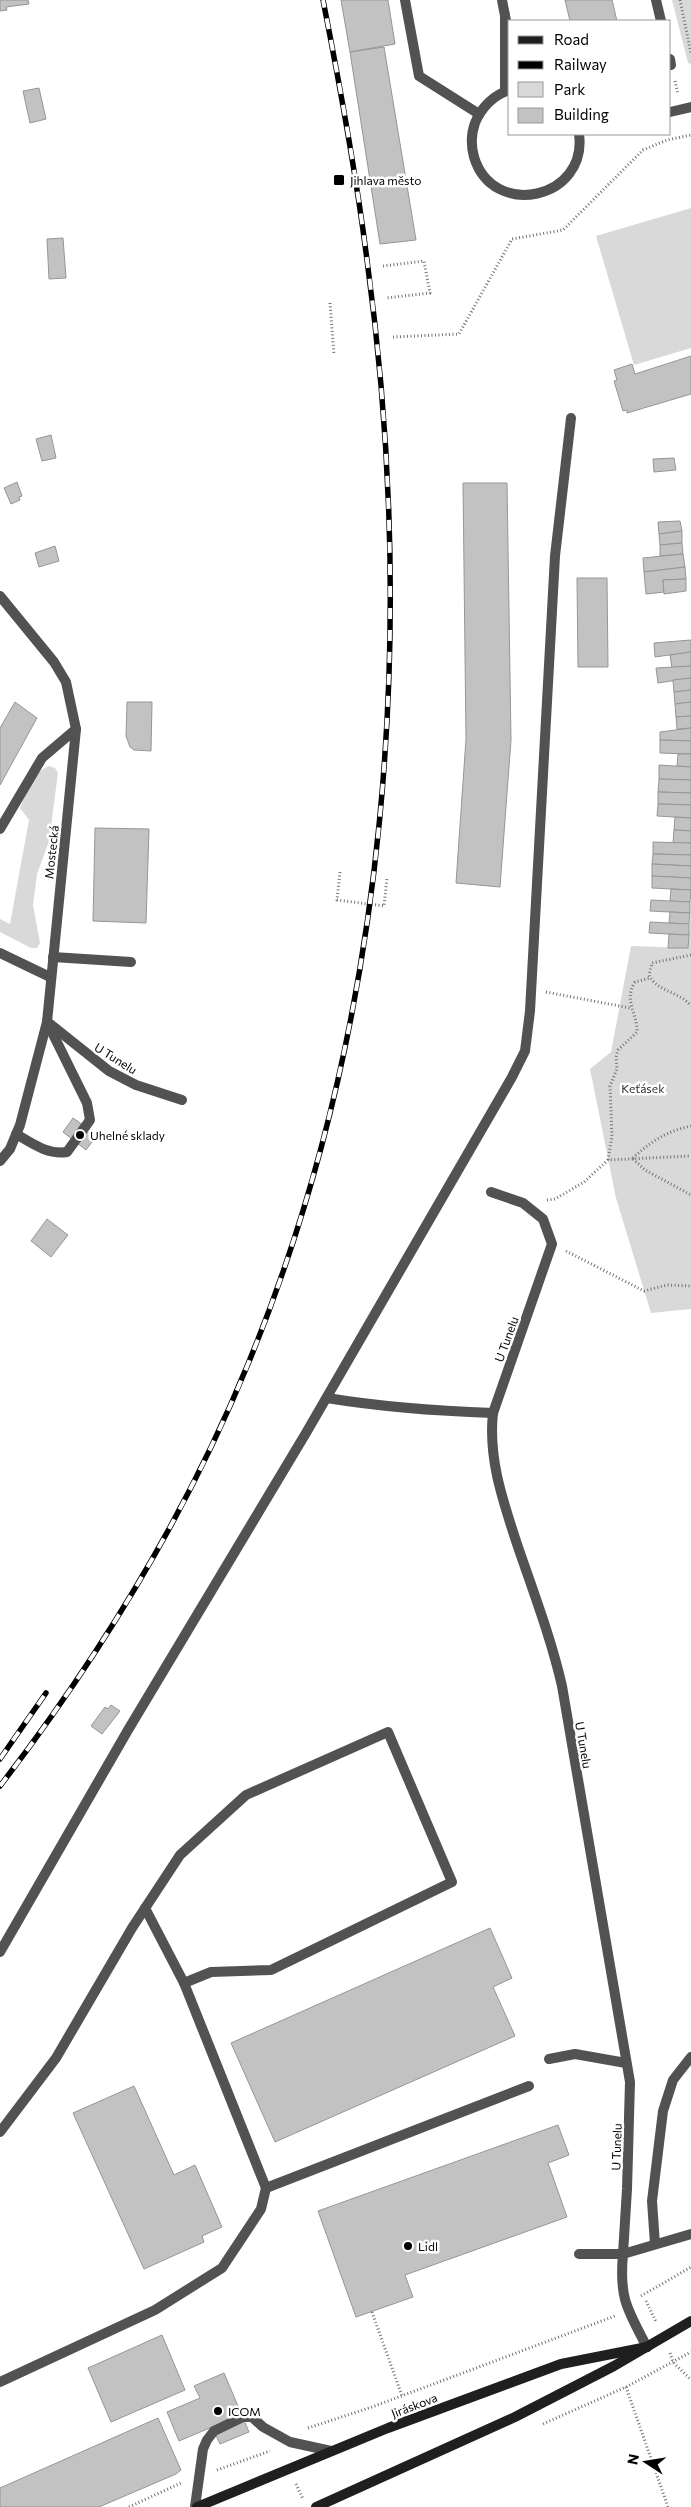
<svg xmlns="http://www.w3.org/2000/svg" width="691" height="2507" viewBox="0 0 691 2507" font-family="Commissioner,sans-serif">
	<rect width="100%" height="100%" fill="#fff"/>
	<!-- green -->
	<g fill="#d9d9d9">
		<path d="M672 0H691V64L688 63Z"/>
		<path d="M691 208V348L634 365 596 236Z"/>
		<path d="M49 766 55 768 58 773 49 841 37 874 33 905 40 943 37 948H31L0 932V919L10 924 29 820 20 808C27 793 33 772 49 766Z"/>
		<path d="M691 911V1309L651 1313 616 1198 590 1069 611 1052 631 946 688 948Z"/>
	</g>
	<!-- building -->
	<g fill="#c2c2c2" stroke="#969696">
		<path d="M0 0H28L29 4 6 7 7 10 0 11Z"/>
		<path d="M341 0H388L395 44 350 52Z"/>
		<path d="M565 0H612L617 21H570Z"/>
		<path d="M384 47 416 240 380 244 350 52Z"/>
		<path d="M39 88 46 119 30 123 23 91Z"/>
		<path d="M63 238 66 278 49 279 47 239Z"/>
		<path d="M691 356V394L627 413V410L623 411 614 381 617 380 614 370 632 364 635 374Z"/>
		<path d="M51 435 56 458 42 461 36 439Z"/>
		<path d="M674 458 676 470 654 472 653 459Z"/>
		<path d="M17 482 22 496 19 497 20 500 11 504 4 488Z"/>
		<path d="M463 483H507L511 740 500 887 456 883 466 739Z"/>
		<path d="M680 521 682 531 659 534 658 522Z"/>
		<path d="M682 531V543L660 545 659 534Z"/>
		<path d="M682 543 683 554 660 556V545Z"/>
		<path d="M55 546 59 561 39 567 35 553Z"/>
		<path d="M683 554 685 567 644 572 643 558Z"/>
		<path d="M685 567 686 579 663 580 664 592 646 594 644 572Z"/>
		<path d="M577 578H607L608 667H578Z"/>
		<path d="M686 579V591L664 594 663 580Z"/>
		<path d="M691 640V652L655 657 654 643Z"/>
		<path d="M691 652V666L672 668 670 655Z"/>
		<path d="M691 666V678L658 683 656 668Z"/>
		<path d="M691 678V690L674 692 673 680Z"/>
		<path d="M691 690V702L675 704 674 692Z"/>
		<path d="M15 702 37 718 0 785V728Z"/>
		<path d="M127 702H152L151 751 134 750 130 747 126 736Z"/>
		<path d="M691 702V716L676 717 675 704Z"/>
		<path d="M691 716V728L677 729 676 717Z"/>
		<path d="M691 728V741L660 740V732Z"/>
		<path d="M660 740 691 741V754L660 753Z"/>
		<path d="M678 754H691V767L677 766Z"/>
		<path d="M659 765 691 767V780L659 779Z"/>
		<path d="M659 779 691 780V793L658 792Z"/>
		<path d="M658 792 691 793V805L658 804Z"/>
		<path d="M658 804 691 805V818L657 816Z"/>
		<path d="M675 817 691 818V831L674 830Z"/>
		<path d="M95 828 149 829 146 923 93 921Z"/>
		<path d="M674 830 691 831V843H673Z"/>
		<path d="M653 842 691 843V855L653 854Z"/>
		<path d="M653 854 691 855V866L652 864Z"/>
		<path d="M652 864 691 866V878L652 876Z"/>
		<path d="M652 876 691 878V890L652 888Z"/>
		<path d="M671 889 691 890 690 902 670 901Z"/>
		<path d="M651 900 690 902V913L650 911Z"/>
		<path d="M670 912 690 913 689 924 669 923Z"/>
		<path d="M650 922 689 924V935L649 933Z"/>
		<path d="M669 934 689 935 688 948H668Z"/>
		<path d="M73 1118 97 1135 86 1150 63 1132Z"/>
		<path d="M47 1219 68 1235 51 1257 31 1241Z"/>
		<path d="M111 1705 120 1711 102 1734 91 1726 105 1707 108 1709Z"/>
		<path d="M490 1928 512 1978 493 1987 515 2036 275 2142 231 2043Z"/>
		<path d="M134 2086 174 2175 195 2165 222 2227 202 2236 204 2242 144 2269 73 2113Z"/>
		<path d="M558 2125 569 2155 548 2163 567 2217 405 2275 413 2297 356 2317 318 2211Z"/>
		<path d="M162 2335 185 2390 111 2422 88 2368Z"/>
		<path d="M224 2373 249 2432 220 2444 212 2427 179 2441 167 2412 200 2398 194 2386Z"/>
		<path d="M158 2418 181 2470 176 2474 99 2507H0V2488Z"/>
	</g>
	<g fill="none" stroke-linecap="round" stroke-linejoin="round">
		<!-- path -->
		<g stroke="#747474" stroke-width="3" stroke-dasharray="1 2.5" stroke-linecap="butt">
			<path d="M680 0 691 53"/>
			<path d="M675 81 678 94"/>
			<path d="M383 266 424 261 430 293 386 298"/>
			<path d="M330 303 334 355"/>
			<path d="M393 337 459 334 512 239 563 230 643 150 667 140 691 135"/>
			<path d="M340 872 337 900 384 906 387 878"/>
			<path d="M691 955 652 963 649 975C657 992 679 991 691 1006"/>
			<path d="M546 992 630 1008"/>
			<path d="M633 1158C648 1143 669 1130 691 1126"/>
			<path d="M633 1159 645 1170 691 1195"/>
			<path d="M608 1160 612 1136 610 1086 617 1069 616 1057 618 1050 637 1032C638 1014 623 1001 635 982L650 978"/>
			<path d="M547 1200 555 1199 584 1182 608 1160 691 1156"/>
			<path d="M566 1251 644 1291 667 1285 691 1286"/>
			<path d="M641 2296 691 2267"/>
			<path d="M646 2301 656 2322"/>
			<path d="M372 2312 402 2396"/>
			<path d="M670 2353 673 2362 691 2380"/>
			<path d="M626 2387 668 2507"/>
			<path d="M543 2424 626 2387 691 2352"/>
			<path d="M308 2428 372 2407 615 2316"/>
			<path d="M217 2470 270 2451"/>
			<path d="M296 2484 303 2499"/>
			<path d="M129 2507 183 2482"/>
		</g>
		<!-- lane -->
		<g stroke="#525252" stroke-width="10">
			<path d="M405 0 419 76 479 114"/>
			<path d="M0 829 42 758 76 729"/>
			<path d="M0 953 50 977"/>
			<path d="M53 957 131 962"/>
			<path d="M50 1024 109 1071 136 1085 182 1100"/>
			<path d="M16 1134C33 1144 48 1155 67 1152L90 1120 87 1103 47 1022"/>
			<path d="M0 1161 10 1149 20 1125 47 1022"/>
			<path d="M491 1192 523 1203 543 1219 552 1244 493 1413C488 1459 503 1501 517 1544 533 1591 551 1638 562 1686L630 2082 627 2189 623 2254"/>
			<path d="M327 1398C382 1407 436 1411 493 1413"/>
			<path d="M0 1952 128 1730 306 1433 512 1077 525 1051 530 1011 555 556 571 418"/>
			<path d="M549 2059 575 2054 626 2063"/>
			<path d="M0 2132 56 2058 132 1928 180 1855 246 1795 388 1732 452 1882 271 1970 211 1972 184 1983"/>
			<path d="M266 2188 529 2086"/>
			<path d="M655 2244 652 2201 663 2111 673 2080 691 2057"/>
			<path d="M579 2254H623L691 2234"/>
			<path d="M0 2382 155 2310 222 2268 261 2209 266 2188 184 1983 145 1908"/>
			<path d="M195 2507 203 2449 207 2440 214 2431 243 2417H252L263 2427 290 2442 331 2451"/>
		</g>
		<!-- street -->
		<g stroke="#525252" stroke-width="10">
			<path d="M502 0 506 21"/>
			<path d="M656 0 661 21"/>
			<path d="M505 15V91"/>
			<path d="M670 59 671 65"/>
			<path d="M510 90C494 94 481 108 475 123 471 134 471 146 474 157 493 220 588 199 579 134"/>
			<path d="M670 112 691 107"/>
			<path d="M0 596 54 662 66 682 76 729 47 1022"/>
			<path d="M623 2254C619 2298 627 2309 647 2347"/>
		</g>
		<!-- secondary -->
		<g stroke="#1f1f1f" stroke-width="10">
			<path d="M197 2507 388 2428 561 2364 647 2347"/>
			<path d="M316 2507 515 2417 614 2366 691 2321"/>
		</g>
		<!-- rail casing -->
		<g stroke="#000" stroke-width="5.5">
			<g id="rail">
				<path d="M0 1759 46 1693"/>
				<path d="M0 1786C100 1656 186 1515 248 1364 390 1021 417 626 367 260 356 173 340 86 323 0"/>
			</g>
		</g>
		<!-- rail -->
		<use href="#rail" stroke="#fff" stroke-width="4" stroke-dasharray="11" stroke-linecap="butt"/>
	</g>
	<!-- markers -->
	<g fill="#000" stroke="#fff" stroke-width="2">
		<rect x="333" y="174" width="12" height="12" rx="2.5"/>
		<circle cx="80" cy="1135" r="5"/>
		<circle cx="408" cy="2246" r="5"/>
		<circle cx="218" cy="2411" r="5"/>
	</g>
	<g text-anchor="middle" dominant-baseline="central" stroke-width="5" stroke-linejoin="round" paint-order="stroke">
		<!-- poi labels -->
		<g font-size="12" fill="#000" stroke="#fff" text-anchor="start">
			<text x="350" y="180">Jihlava město</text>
			<text x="90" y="1135">Uhelné sklady</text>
			<text x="418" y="2246">Lidl</text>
			<text x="228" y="2411">ICOM</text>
		</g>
		<!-- street labels -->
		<g font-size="12" fill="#000" stroke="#fff">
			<text transform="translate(51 852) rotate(-84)">Mostecká</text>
			<text transform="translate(116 1058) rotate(32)">U Tunelu</text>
			<text transform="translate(506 1339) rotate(-70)">U Tunelu</text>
			<text transform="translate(584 1745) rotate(80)">U Tunelu</text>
			<text transform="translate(616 2147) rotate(-88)">U Tunelu</text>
			<text transform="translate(414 2405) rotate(-21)">Jiráskova</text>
		</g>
		<!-- park labels -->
		<g font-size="12" fill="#303030" stroke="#fff">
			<text x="643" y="1088">Keťásek</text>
		</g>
	</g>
	<!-- legend -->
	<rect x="508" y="20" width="162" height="115" fill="#ffffff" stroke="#999999"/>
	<rect x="518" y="36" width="25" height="8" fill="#1f1f1f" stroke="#999999"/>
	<text x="554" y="45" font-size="15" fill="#000000">Road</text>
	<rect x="518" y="61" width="25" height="8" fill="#000000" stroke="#999999"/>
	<text x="554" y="70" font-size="15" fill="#000000">Railway</text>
	<rect x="518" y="82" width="25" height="15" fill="#d9d9d9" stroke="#999999"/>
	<text x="554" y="95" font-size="15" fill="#000000">Park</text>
	<rect x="518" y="108" width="25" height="15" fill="#c2c2c2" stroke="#999999"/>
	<text x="554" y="120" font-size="15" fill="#000000">Building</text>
	<!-- north arrow -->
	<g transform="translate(646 2462) rotate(282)" stroke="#ffffff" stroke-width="4" paint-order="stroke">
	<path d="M0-4L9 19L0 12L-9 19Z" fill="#000000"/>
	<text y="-8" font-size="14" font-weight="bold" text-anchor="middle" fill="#000000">N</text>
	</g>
</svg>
